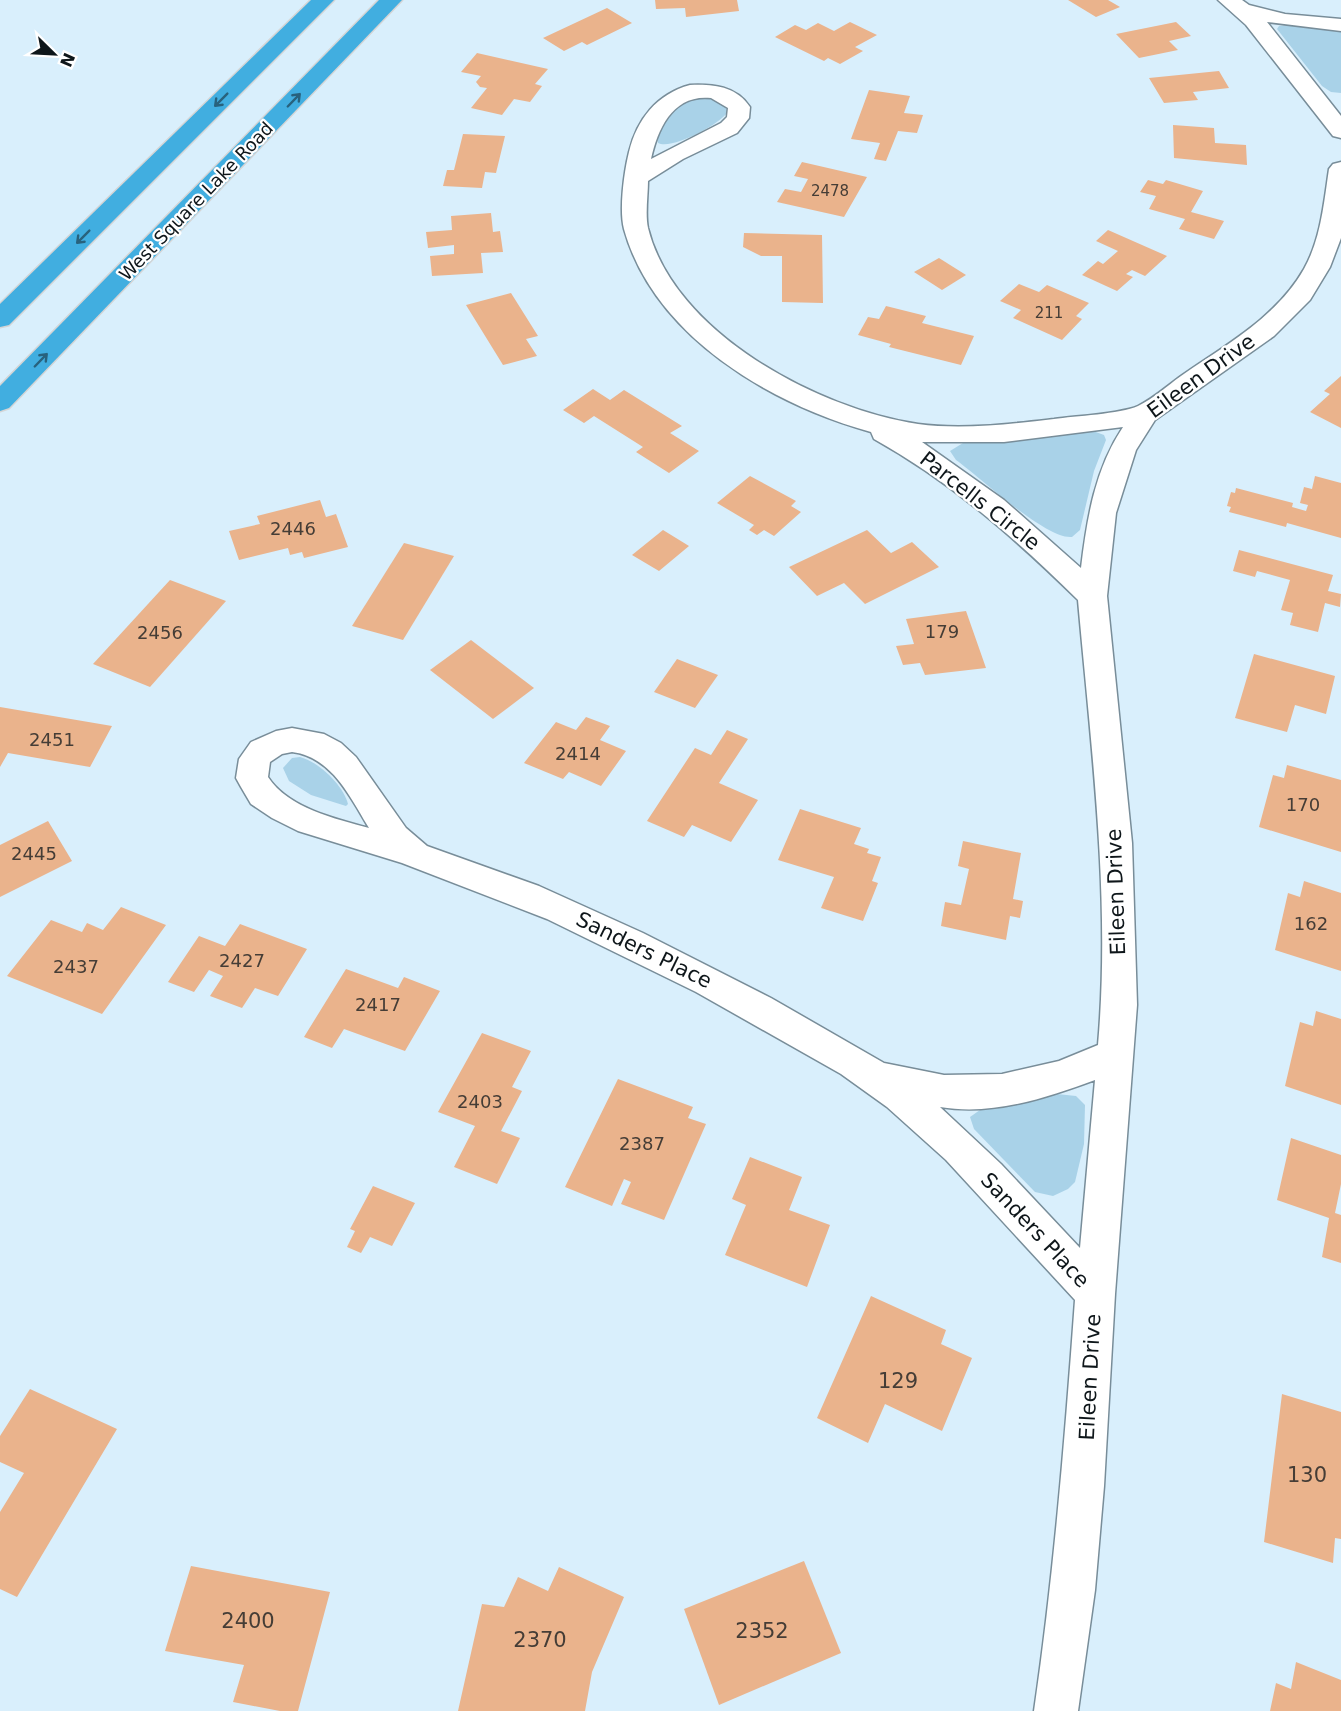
<svg xmlns="http://www.w3.org/2000/svg" width="1341" height="1711" viewBox="0 0 1341 1711" font-family="'DejaVu Sans',sans-serif">
	<rect width="100%" height="100%" fill="#d9effc"/>
	<!-- green -->
	<g fill="#a9d2e8">
		<path d="M1288 25 1341 30V93L1331 92 1322 86 1277 29 1279 26Z"/>
		<path d="M696 98H712L726 104 727 113C718 125 672 150 658 143L657 134 677 107Z"/>
		<path d="M1093 431 1104 435 1106 440 1094 471 1080 530 1072 537C1046 540 980 477 956 460L950 451 963 443Z"/>
		<path d="M300 757C319 762 343 785 348 804L346 806 311 795 289 781 283 768 292 758Z"/>
		<path d="M1057 1094 1076 1096 1085 1105 1084 1144 1075 1182 1068 1189 1053 1196 1035 1192 974 1129 970 1117 980 1110Z"/>
	</g>
	<!-- building -->
	<g fill="#eab38c">
		<path d="M655 0H737L739 11 686 17 685 8 656 9Z"/>
		<path d="M1068 0H1108L1120 7 1096 17Z"/>
		<path d="M607 8 632 23 587 45 582 42 564 51 543 38Z"/>
		<path d="M850 22 877 35 855 47 863 51 840 64 828 58 824 61 775 37 795 25 806 30 818 23 834 31Z"/>
		<path d="M1176 22 1191 36 1169 41 1178 50 1139 58 1116 34Z"/>
		<path d="M477 53 548 69 535 84 542 86 530 102 514 99 502 115 471 108 487 88 480 87 476 82 481 76 461 72Z"/>
		<path d="M1219 71 1229 88 1193 92 1198 100 1164 103 1149 78Z"/>
		<path d="M869 90 910 96 904 113 923 115 917 133 898 131 886 161 874 159 880 143 851 139Z"/>
		<path d="M1173 125 1214 128 1215 143 1246 145 1247 165 1174 158Z"/>
		<path d="M463 134 505 136 496 173 485 172 482 188 443 186 447 170H454Z"/>
		<path d="M802 162 867 177 844 217 777 202 785 189 801 192 808 179 794 176Z"/>
		<path d="M1148 180 1163 184 1166 180 1203 191 1191 212 1224 221 1214 239 1179 229 1185 219 1149 209 1156 196 1140 192Z"/>
		<path d="M491 213 493 232 500 231 503 252 481 253 483 273 432 276 430 256 454 254V245L428 248 426 232 452 230 451 216Z"/>
		<path d="M1108 230 1167 256 1145 276 1132 270 1126 274 1133 277 1117 291 1082 275 1098 261 1103 264 1118 251 1096 241Z"/>
		<path d="M744 233 822 235 823 303 782 302V256H761L743 247Z"/>
		<path d="M939 258 966 275 942 290 914 272Z"/>
		<path d="M1019 284 1039 292 1047 285 1089 303 1076 316 1082 319 1062 340 1013 318 1021 310 1000 301Z"/>
		<path d="M511 293 538 336 526 339 537 356 503 365 466 305Z"/>
		<path d="M886 306 926 316 922 323 974 336 961 365 889 347 891 344 858 335 868 317 879 319Z"/>
		<path d="M1341 376V428L1310 412 1330 394 1324 391Z"/>
		<path d="M593 389 610 400 624 390 682 426 670 433 699 451 669 473 636 452 643 447 594 416 584 423 563 410Z"/>
		<path d="M750 476 796 501 791 506 801 512 774 536 764 530 757 535 749 530 754 525 717 503Z"/>
		<path d="M1315 476 1341 483V538L1287 523 1286 527 1229 512 1231 507 1227 506 1231 492 1235 493 1236 488 1293 503 1292 507 1306 511 1308 505 1300 503 1304 487 1312 489Z"/>
		<path d="M320 500 326 517 336 514 348 547 304 558 302 552 290 555 288 548 239 560 229 531 260 524 257 516Z"/>
		<path d="M663 530 689 546 659 571 632 555Z"/>
		<path d="M867 530 891 553 912 542 939 567 865 604 844 583 817 596 789 567Z"/>
		<path d="M404 543 454 556 403 640 352 626Z"/>
		<path d="M1239 550 1333 575 1328 591 1341 594 1340 607 1325 603 1318 632 1290 625 1293 613 1281 610 1290 580 1257 571 1255 577 1233 571Z"/>
		<path d="M170 580 226 601 150 687 93 664Z"/>
		<path d="M966 611 986 668 925 675 920 663 903 665 896 646 914 644 906 619Z"/>
		<path d="M471 640 534 688 493 719 430 670Z"/>
		<path d="M1254 654 1335 676 1326 714 1295 705 1287 732 1235 718Z"/>
		<path d="M677 659 718 675 695 708 654 692Z"/>
		<path d="M0 707 112 726 90 767 8 753 0 767Z"/>
		<path d="M586 717 610 726 600 740 626 751 601 786 569 772 563 779 524 763 556 722 576 730Z"/>
		<path d="M727 730 748 739 719 783 758 800 731 842 692 825 684 837 647 821 695 748 711 755Z"/>
		<path d="M1287 765 1341 780V852L1259 827 1273 775 1284 778Z"/>
		<path d="M800 809 861 828 854 844 869 849 867 853 881 857 872 881 878 883 863 921 821 908 834 877 778 860Z"/>
		<path d="M48 821 72 861 0 897V845Z"/>
		<path d="M963 841 1021 853 1013 899 1023 901 1020 918 1010 916 1006 940 941 926 945 902 961 905 969 869 958 866Z"/>
		<path d="M1304 881 1341 893V971L1275 950 1288 893 1300 897Z"/>
		<path d="M121 907 166 925 102 1014 7 976 51 920 82 932 87 923 103 930Z"/>
		<path d="M240 924 307 949 278 996 255 988 242 1008 210 996 223 976 209 970 194 992 168 982 199 936 225 946Z"/>
		<path d="M346 969 398 988 404 977 440 991 405 1051 344 1029 332 1048 304 1037Z"/>
		<path d="M1316 1011 1341 1019V1105L1285 1086 1300 1022 1313 1026Z"/>
		<path d="M482 1033 531 1051 512 1087 522 1091 501 1131 520 1138 497 1184 454 1167 475 1126 438 1112Z"/>
		<path d="M618 1079 693 1107 688 1118 706 1124 664 1220 621 1204 631 1182 624 1179 612 1206 565 1187Z"/>
		<path d="M1291 1138 1341 1155V1184L1335 1213 1341 1215V1263L1322 1257 1329 1218 1277 1200Z"/>
		<path d="M750 1157 802 1177 789 1210 830 1225 807 1287 725 1255 746 1205 732 1199Z"/>
		<path d="M373 1186 415 1203 392 1246 370 1237 361 1253 347 1247 355 1231 350 1229Z"/>
		<path d="M871 1296 946 1330 941 1344 972 1358 942 1431 885 1404 868 1443 817 1418Z"/>
		<path d="M30 1389 117 1429 17 1597 0 1589V1512L24 1473 0 1462V1436Z"/>
		<path d="M1282 1394 1341 1412V1539L1335 1538 1333 1563 1264 1542Z"/>
		<path d="M804 1561 841 1653 719 1705 684 1609Z"/>
		<path d="M191 1566 330 1592 298 1711H280L233 1702 244 1665 165 1651Z"/>
		<path d="M559 1567 624 1597 592 1672 585 1711H458L482 1604 504 1607 518 1577 548 1591Z"/>
		<path d="M1296 1662 1341 1680V1711H1270L1276 1683 1291 1689Z"/>
	</g>
	<g fill="none" stroke-linecap="round" stroke-linejoin="round">
		<!-- street casing -->
		<g stroke="#788d99" stroke-width="3">
			<g id="street">
				<path d="M1218 0H1242L1249 5 1285 14 1341 19V31L1267 22 1341 116V138L1333 136 1246 25Z"/>
				<path d="M690 85C713 84 736 86 750 107L749 118 737 133 683 159 648 181C648 195 645 214 648 228 674 333 818 409 918 424 962 430 1010 424 1054 419 1075 416 1120 414 1138 406 1153 399 1167 386 1181 376 1225 345 1276 318 1304 269 1321 239 1324 202 1329 169L1333 164 1341 162V238L1330 267 1310 300 1274 336 1155 420 1136 450 1116 513 1107 596 1132 843 1137 1005 1115 1294 1104 1486 1095 1590 1078 1711H1034C1054 1574 1065 1438 1075 1300L946 1160 887 1107 841 1074 696 992 547 919 402 863 298 831 272 818 251 804 241 787 236 778 239 759 251 742 276 731 292 728 324 734 341 743 356 757 406 828 427 846 539 886 643 933 771 998 884 1063 944 1075 1002 1074 1059 1061 1098 1045C1111 897 1091 747 1078 600 1015 538 951 482 874 439L871 432C770 404 654 336 624 229 619 210 624 172 629 152 637 119 657 94 690 85ZM711 98 728 108 727 117 721 123 651 159C658 127 674 94 711 98ZM1123 427C1095 469 1087 518 1081 568L1004 500 922 442H1004ZM292 752C332 757 350 797 369 828 336 819 288 808 268 777L270 762 282 754ZM1095 1080 1080 1248 1001 1164 940 1107C993 1116 1046 1098 1095 1080Z"/>
			</g>
		</g>
		<!-- highway casing -->
		<g stroke="#d4d5d6" stroke-width="3">
			<g id="highway">
				<path d="M311 0H334L9 325 0 327V304Z"/>
				<path d="M379 0H402L9 408 0 411V386Z"/>
			</g>
		</g>
		<!-- street -->
		<use href="#street" fill="#fff" fill-rule="evenodd"/>
		<!-- highway -->
		<use href="#highway" fill="#41aee0" fill-rule="evenodd"/>
	</g>
	<!-- one-way arrows -->
	<defs><path id="oneway-shaft" d="M-6 0H5M1.5-3L5.5 0L1.5 3" fill="none" stroke-width="1.6" stroke-linecap="round" stroke-linejoin="round" transform="scale(1.5)"/></defs>
	<g stroke="#28627d">
		<use href="#oneway-shaft" transform="translate(221 100) rotate(135)"/>
		<use href="#oneway-shaft" transform="translate(294 100) rotate(-46)"/>
		<use href="#oneway-shaft" transform="translate(83 237) rotate(135)"/>
		<use href="#oneway-shaft" transform="translate(41 360) rotate(-46)"/>
	</g>
	<g text-anchor="middle" dominant-baseline="central" stroke-width="4.5" stroke-linejoin="round" paint-order="stroke">
		<!-- far-number labels -->
		<g font-size="15" fill="#453d36">
			<text x="830" y="191">2478</text>
			<text x="1049" y="313">211</text>
		</g>
		<!-- far-street labels -->
		<g font-size="18" fill="#0e161a" stroke="#fff">
			<text transform="translate(196 201) rotate(-46)">West Square Lake Road</text>
		</g>
		<!-- number labels -->
		<g font-size="18" fill="#453d36">
			<text x="293" y="528">2446</text>
			<text x="942" y="631">179</text>
			<text x="160" y="632">2456</text>
			<text x="52" y="739">2451</text>
			<text x="578" y="753">2414</text>
			<text x="1303" y="804">170</text>
			<text x="34" y="853">2445</text>
			<text x="1311" y="923">162</text>
			<text x="242" y="960">2427</text>
			<text x="76" y="966">2437</text>
			<text x="378" y="1004">2417</text>
			<text x="480" y="1101">2403</text>
			<text x="642" y="1143">2387</text>
		</g>
		<!-- street labels -->
		<g font-size="21" fill="#0e161a" stroke="#fff">
			<text transform="translate(1201 376) rotate(-36)">Eileen Drive</text>
			<text transform="translate(980 501) rotate(38)">Parcells Circle</text>
			<text transform="translate(1116 892) rotate(-92)">Eileen Drive</text>
			<text transform="translate(644 950) rotate(26)">Sanders Place</text>
			<text transform="translate(1035 1230) rotate(47)">Sanders Place</text>
			<text transform="translate(1090 1377) rotate(-87)">Eileen Drive</text>
		</g>
		<!-- near-number labels -->
		<g font-size="21" fill="#453d36">
			<text x="898" y="1381">129</text>
			<text x="1307" y="1475">130</text>
			<text x="248" y="1621">2400</text>
			<text x="762" y="1631">2352</text>
			<text x="540" y="1640">2370</text>
		</g>
	</g>
	<!-- north arrow -->
	<g transform="translate(54 54) rotate(114)" stroke="#ffffff" stroke-width="4.5" paint-order="stroke">
	<path d="M0-4.5L10 22L0 15L-10 22Z" fill="#0e161a"/>
	<text y="-9" font-size="16" font-weight="bold" text-anchor="middle" fill="#0e161a">N</text>
	</g>
</svg>
